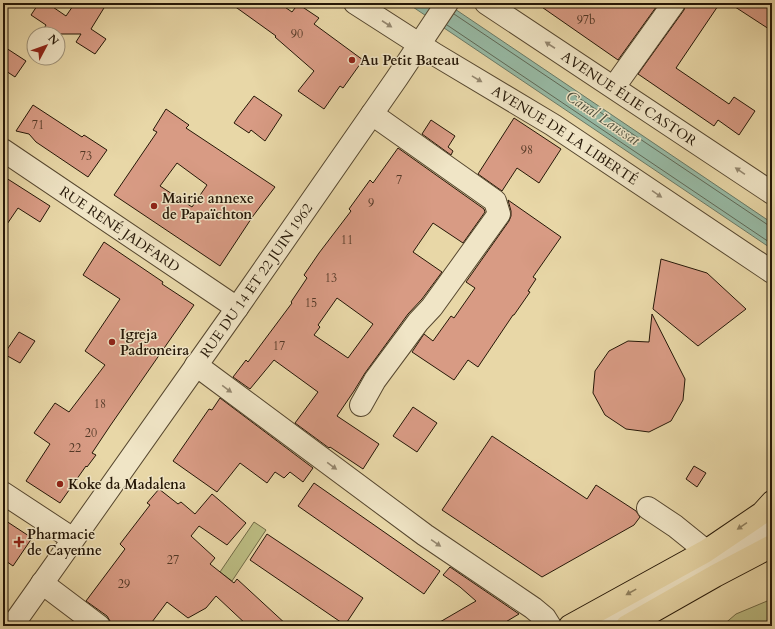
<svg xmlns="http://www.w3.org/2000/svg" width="775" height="629" font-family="Cardo,serif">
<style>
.green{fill:#bcbd83;stroke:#706a45}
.water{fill:#97baa5;stroke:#697966}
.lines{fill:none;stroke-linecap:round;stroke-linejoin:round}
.shore{stroke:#5e6856;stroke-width:1}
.building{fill:#d89b84;stroke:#251707;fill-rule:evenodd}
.minor-casing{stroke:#56472f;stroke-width:24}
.major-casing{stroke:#251707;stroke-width:24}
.minor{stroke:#f0e5c6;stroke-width:22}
.major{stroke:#e8d7a7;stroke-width:22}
.oneway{fill:#958870}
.oneway2{fill:#90815f}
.poi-dot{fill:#8f2418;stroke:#f0e5c6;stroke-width:1.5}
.labels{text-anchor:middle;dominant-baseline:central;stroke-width:3;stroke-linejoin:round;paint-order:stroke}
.number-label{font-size:12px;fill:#523826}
.poi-label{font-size:14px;font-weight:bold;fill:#251707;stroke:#f0e5c6;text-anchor:start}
.street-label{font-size:14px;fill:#251707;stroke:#f0e5c6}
.water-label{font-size:15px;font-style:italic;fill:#4d503e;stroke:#f0e5c6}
</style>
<rect width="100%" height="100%" fill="#e8d7a7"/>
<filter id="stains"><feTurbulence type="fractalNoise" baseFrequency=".005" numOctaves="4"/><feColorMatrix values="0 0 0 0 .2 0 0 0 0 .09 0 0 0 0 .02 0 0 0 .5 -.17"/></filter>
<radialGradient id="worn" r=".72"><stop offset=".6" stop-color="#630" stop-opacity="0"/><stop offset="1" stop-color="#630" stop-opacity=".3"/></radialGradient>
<!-- green -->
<path class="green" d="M254 522 266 530 232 581 220 572Z
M772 599V626H722L736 614Z"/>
<!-- water -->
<path class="water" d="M407 3H446L772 223V249Z"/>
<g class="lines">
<!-- shore -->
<path class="shore" d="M454 14 768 225 772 226
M447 25 772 244"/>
</g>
<!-- building -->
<path class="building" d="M39 3H47L66 16 75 3H107L91 29 106 39 95 54 76 42 81 34H41L46 25 31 15Z
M230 3H279L292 12 298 4 319 18 314 24 363 60 343 88 340 86 324 109 298 91 314 71 275 37 276 36Z
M536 3H659L618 60Z
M686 3H720L676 68 729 104 734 97 755 111 739 135 718 120 714 126 638 74 684 10Z
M729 3H772V31Z
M3 46 26 61 15 77 3 69Z
M254 96 282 115 265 141 251 130 249 133 234 123 238 117Z
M33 105 82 137 84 135 107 150 88 177 36 142 29 134 16 131Z
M166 109 189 125 186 128 275 187 253 216 220 266 114 195 157 132 153 130ZM177 163 207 185 192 207 160 186Z
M514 118 561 149 539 183 517 168 502 191 478 174Z
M431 120 455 136 448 147 453 151 451 155 422 134Z
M398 148 484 209 485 212 463 243 433 223 413 252 442 272 422 299 408 314 365 373 354 391 337 416 379 444 363 469 330 447 329 448 295 423 318 392 274 360 250 389 233 377 246 360 248 362 292 303 291 302 307 278 304 275 319 253 351 211 349 209 370 180 373 183ZM337 298 373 324 348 358 314 335 320 327 318 325Z
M3 176 50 206 40 222 18 208 3 230Z
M508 200 561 237 533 277 536 279 528 291 530 292 514 315H513L478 367 468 360 454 380 412 352 424 334 433 341 451 316 454 318 475 288 466 282 509 221 511 216V211Z
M104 242 163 282 162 284 194 305 110 426 92 453 96 455 87 467 86 466 60 503 26 481 50 444 34 433 55 403 69 412 105 365 85 351 120 299 83 275Z
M661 259 707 273 746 309 698 346 653 309Z
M652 314 685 379 683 400 671 421 649 432 626 429 605 415 593 393 595 371 609 351 628 341 649 342Z
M19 332 35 341 20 363 4 354Z
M220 398 313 468 303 482 290 472 284 478 275 472 267 483 240 463 217 492 173 461 209 409 212 410Z
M413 407 437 423 417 452 393 436Z
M492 436 587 499 596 485 636 511 640 517 634 525 542 577 442 510Z
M694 466 706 473 697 487 686 479Z
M314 483 440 571 424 594 298 506Z
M159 489 178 504 181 502 195 514 212 494 246 523 227 545 199 526 191 536 215 558 210 564 234 583 237 579 288 626H248L216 596 206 608 188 618 167 602 149 626H111L110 621 107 616 86 601 125 549 120 544 150 505 147 503Z
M3 519 32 538 13 566 3 559Z
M267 534 363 598 345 625 250 560Z
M450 567 519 614 499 626H433L476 601 460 587 443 575Z"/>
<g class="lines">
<defs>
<g id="minor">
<path id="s1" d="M355 3 436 55 553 125 772 272"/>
<path id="s2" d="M486 3 772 193"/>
<path d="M614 87 674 3"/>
<path id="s3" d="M3 150 237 308"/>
<path d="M196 365 425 535 533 608 545 618 550 626"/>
<path d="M361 405 375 380 418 322 432 307 499 214 495 201 372 114"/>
<path d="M3 493 73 539"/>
<path d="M648 508 675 526 706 551"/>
<path d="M42 583 99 626"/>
<path id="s4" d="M12 626 237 308 397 78 447 3"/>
<path d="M599 626 736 552 772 528"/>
</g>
<path id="major" d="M570 626 706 551 762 513 772 502
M627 626 715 576 772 546"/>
</defs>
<!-- minor casing -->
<use href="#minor" class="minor-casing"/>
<!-- major casing -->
<use href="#major" class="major-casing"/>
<!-- minor -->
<use href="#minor" class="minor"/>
<!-- major -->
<use href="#major" class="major"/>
</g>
<!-- one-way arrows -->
<defs><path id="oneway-solid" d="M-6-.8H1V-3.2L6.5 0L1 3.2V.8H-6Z"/></defs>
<g class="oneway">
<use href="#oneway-solid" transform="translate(387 24) rotate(33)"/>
<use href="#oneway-solid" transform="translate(550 45) rotate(-147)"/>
<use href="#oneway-solid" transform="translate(477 79) rotate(31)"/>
<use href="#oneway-solid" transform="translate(740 171) rotate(-146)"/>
<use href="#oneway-solid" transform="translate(657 194) rotate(34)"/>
<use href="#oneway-solid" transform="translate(227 389) rotate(36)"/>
<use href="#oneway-solid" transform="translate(332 466) rotate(36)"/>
<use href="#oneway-solid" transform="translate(436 543) rotate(35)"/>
</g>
<g class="oneway2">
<use href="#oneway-solid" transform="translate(742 526) rotate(146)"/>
<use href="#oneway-solid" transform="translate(631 592) rotate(151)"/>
</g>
<!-- markers -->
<g class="poi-dot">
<circle cx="352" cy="60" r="4"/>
<circle cx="154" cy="206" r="4"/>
<circle cx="112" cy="342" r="4"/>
<circle cx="60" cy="484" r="4"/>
<path d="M17 536h4v4h4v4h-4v4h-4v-4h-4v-4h4z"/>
</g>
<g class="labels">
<!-- number labels -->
<g class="number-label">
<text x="586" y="20">97b</text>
<text x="297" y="34">90</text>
<text x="38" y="125">71</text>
<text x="527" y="150">98</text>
<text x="86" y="156">73</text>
<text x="399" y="180">7</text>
<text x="371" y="203">9</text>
<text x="347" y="240">11</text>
<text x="331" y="278">13</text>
<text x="311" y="303">15</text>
<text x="279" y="346">17</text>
<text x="100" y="404">18</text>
<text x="91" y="433">20</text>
<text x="75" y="448">22</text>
<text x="173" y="560">27</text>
<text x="124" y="584">29</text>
</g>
<!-- poi labels -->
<g class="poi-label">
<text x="360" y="60">Au Petit Bateau</text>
<text x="162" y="198">Mairie annexe<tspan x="162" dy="16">de Papaïchton</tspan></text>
<text x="120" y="334">Igreja<tspan x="120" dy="16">Padroneira</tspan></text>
<text x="68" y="484">Koke da Madalena</text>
<text x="27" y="534">Pharmacie<tspan x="27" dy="16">de Cayenne</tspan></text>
</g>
<!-- street labels -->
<g class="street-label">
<text stroke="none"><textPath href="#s2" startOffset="172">AVENUE ÉLIE CASTOR</textPath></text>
<text stroke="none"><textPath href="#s1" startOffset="248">AVENUE DE LA LIBERTÉ</textPath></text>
<text stroke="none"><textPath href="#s3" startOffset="141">RUE RENÉ JADFARD</textPath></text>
<text stroke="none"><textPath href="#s4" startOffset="423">RUE DU 14 ET 22 JUIN 1962</textPath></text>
</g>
<!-- water labels -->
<g class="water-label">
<text transform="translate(603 118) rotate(34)">Canal Laussat</text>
</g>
</g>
<!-- margin -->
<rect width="775" height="629" fill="none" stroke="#e8d7a7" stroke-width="16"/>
<rect x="4" y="4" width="767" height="621" fill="none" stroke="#251707" stroke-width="2"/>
<rect x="8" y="8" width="759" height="613" fill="none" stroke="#251707"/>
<!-- north arrow -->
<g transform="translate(46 46) rotate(49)"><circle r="19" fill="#f0e5c6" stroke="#9f937a"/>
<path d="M0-3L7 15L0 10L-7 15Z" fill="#8f2418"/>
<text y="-6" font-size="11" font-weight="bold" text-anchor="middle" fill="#251707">N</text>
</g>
<rect width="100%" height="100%" filter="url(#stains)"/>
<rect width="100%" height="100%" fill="url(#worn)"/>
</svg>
